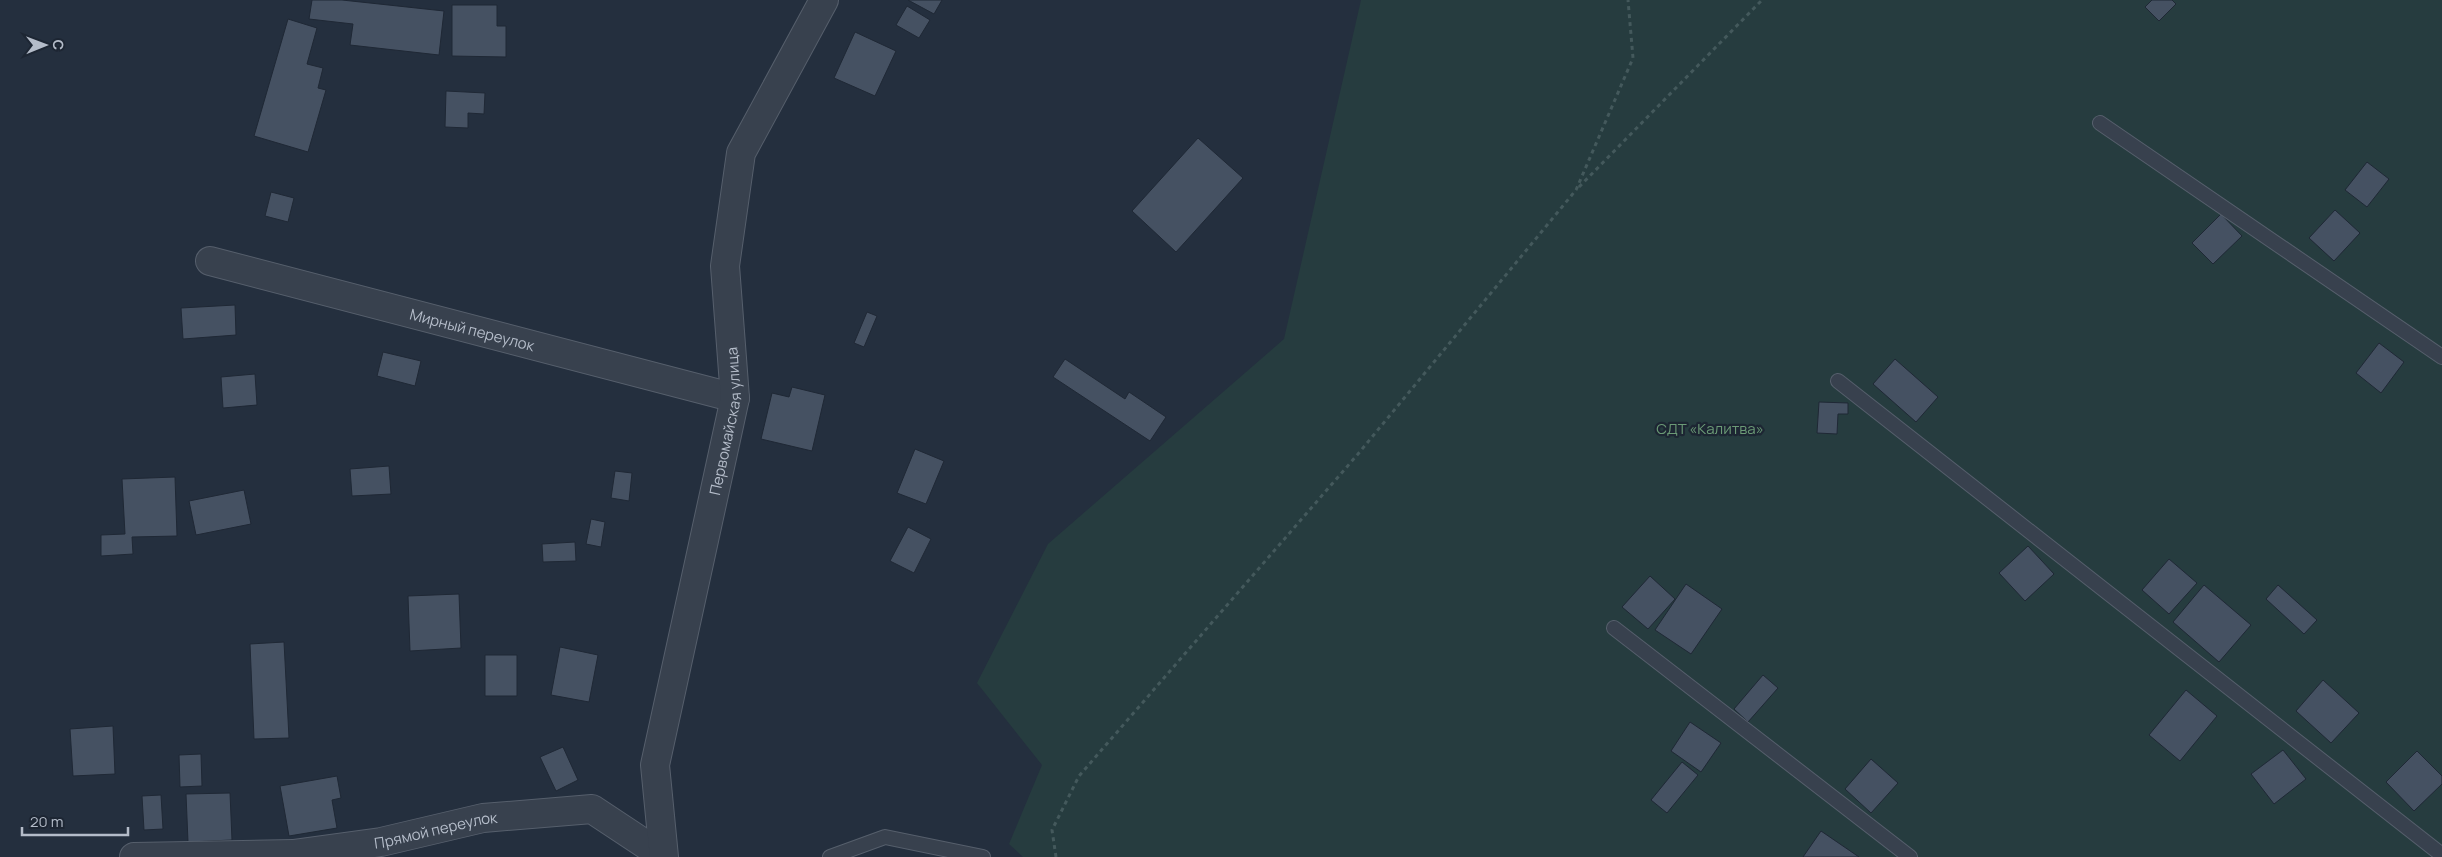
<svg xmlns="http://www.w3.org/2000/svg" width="2442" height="857" font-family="Manrope,sans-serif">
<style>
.green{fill:#263c3f}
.building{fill:#455162;stroke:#1f2835}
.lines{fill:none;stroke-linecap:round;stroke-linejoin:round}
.lane-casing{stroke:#565f6c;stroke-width:16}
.street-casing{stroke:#565f6c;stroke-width:30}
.path{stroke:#44595c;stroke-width:3;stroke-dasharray:4 4;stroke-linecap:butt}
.lane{stroke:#38414e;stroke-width:14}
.street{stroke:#38414e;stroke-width:28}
.labels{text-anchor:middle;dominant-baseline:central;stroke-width:4.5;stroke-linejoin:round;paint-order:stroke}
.street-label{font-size:15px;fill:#b4bcc9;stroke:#1d2633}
.park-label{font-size:15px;fill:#6b9a76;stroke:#1d2633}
</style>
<rect width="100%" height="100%" fill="#242f3e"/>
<!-- green -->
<path class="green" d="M1361 0H2442V857H1023L1009 844 1042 765 977 683 1048 544 1284 339Z"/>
<!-- building -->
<path class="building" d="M312 0H342L444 11 439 55 350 45 353 24 309 19Z
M908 0H942L934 14Z
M2152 0H2172L2176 4 2159 21 2145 7Z
M452 5H497V26H506V57L452 56Z
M907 6 930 20 919 38 896 25Z
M288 19 317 28 307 64 323 68 318 88 326 90 308 152 254 136Z
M855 32 896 51 875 96 834 78Z
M446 91 485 93 484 114 468 113V128L445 127Z
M1198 138 1243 178 1176 252 1132 211Z
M2367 162 2389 179 2367 207 2345 190Z
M271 192 294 198 288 222 265 216Z
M2335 210 2360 233 2334 261 2309 238Z
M2221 214 2242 236 2213 264 2192 243Z
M235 305 236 335 183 339 181 308Z
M867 312 877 316 864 347 854 343Z
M2379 343 2404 362 2381 393 2356 373Z
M383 352 421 361 415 386 377 376Z
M1065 359 1125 399 1129 392 1166 417 1150 441 1053 377Z
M1895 359 1938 397 1916 422 1873 384Z
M255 374 257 405 223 408 221 377Z
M792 387 825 395 812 451 761 439 772 393 789 397Z
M1819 402 1848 403V414H1838L1837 434 1817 433Z
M915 449 944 461 926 504 897 493Z
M389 466 391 494 352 496 350 469Z
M615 471 632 473 629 501 611 498Z
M175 477 177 536 132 537 133 554 101 556V535L125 534 122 479Z
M244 490 251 524 196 535 189 501Z
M591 519 605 522 601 547 586 544Z
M908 527 931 539 914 573 890 561Z
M575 542 576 561 543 562 542 544Z
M2028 546 2054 574 2025 601 1999 573Z
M2169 559 2197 583 2169 614 2142 590Z
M1650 576 1675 599 1648 629 1622 607Z
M1686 584 1722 609 1691 654 1655 630Z
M2204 585 2251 625 2219 662 2173 622Z
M2278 585 2317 620 2304 634 2266 599Z
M459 594 461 648 410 651 408 596Z
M284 642 289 738 254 739 250 644Z
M560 647 598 655 589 702 551 695Z
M485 655H517V696H485Z
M1763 675 1778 688 1748 722 1734 709Z
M2323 680 2359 713 2331 743 2296 711Z
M2186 690 2217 716 2180 761 2149 735Z
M1690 722 1721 743 1701 772 1671 751Z
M113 726 115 774 73 776 70 729Z
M563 747 578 780 556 791 540 757Z
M2283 750 2306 779 2274 804 2251 774Z
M2417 751 2442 776V784L2414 811 2386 782Z
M201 754 202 786 180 787 179 755Z
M1871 759 1898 783 1871 813 1845 789Z
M1682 762 1698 775 1667 813 1651 800Z
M337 776 341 798 332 800 337 828 289 836 280 786Z
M230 793 232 840 188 842 186 794Z
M161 795 163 829 144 830 142 796Z
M1821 831 1859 857H1803Z"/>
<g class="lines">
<defs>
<path id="lane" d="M2100 123 2442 357
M1838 381 2442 855
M1614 628 1910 857
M830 857 885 837 983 857"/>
<g id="street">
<path id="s1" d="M210 261 735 398"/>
<path id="s2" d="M134 857 293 854 381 842 483 818 592 809 663 856"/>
<path id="s3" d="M664 857 655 765 735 398 725 266 741 153 824 0"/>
</g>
</defs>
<!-- lane casing -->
<use href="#lane" class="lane-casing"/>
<!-- street casing -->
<use href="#street" class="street-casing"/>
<!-- path -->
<path class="path" d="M1579 187 1762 0
M1056 857 1052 830 1079 776 1358 454 1576 190 1633 58 1628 0"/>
<!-- lane -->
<use href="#lane" class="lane"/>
<!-- street -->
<use href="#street" class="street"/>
</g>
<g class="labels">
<!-- street labels -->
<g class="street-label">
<text stroke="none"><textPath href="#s1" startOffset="271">Мирный переулок</textPath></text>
<text stroke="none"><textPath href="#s3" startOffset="444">Первомайская улица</textPath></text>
<text stroke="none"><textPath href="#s2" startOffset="304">Прямой переулок</textPath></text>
</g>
<!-- park labels -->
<g class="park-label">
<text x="1710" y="428">СДТ «Калитва»</text>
</g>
</g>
<!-- north arrow -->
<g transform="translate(45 45) rotate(89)" stroke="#1d2633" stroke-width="4" paint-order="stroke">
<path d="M0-4L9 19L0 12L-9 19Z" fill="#b4bcc9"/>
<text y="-8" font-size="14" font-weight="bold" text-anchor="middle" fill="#b4bcc9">С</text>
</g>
<!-- scale -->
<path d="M22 827v8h106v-8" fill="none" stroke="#b4bcc9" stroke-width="2.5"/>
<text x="30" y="827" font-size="15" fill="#b4bcc9" stroke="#1d2633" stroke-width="4" paint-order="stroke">20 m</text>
</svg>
